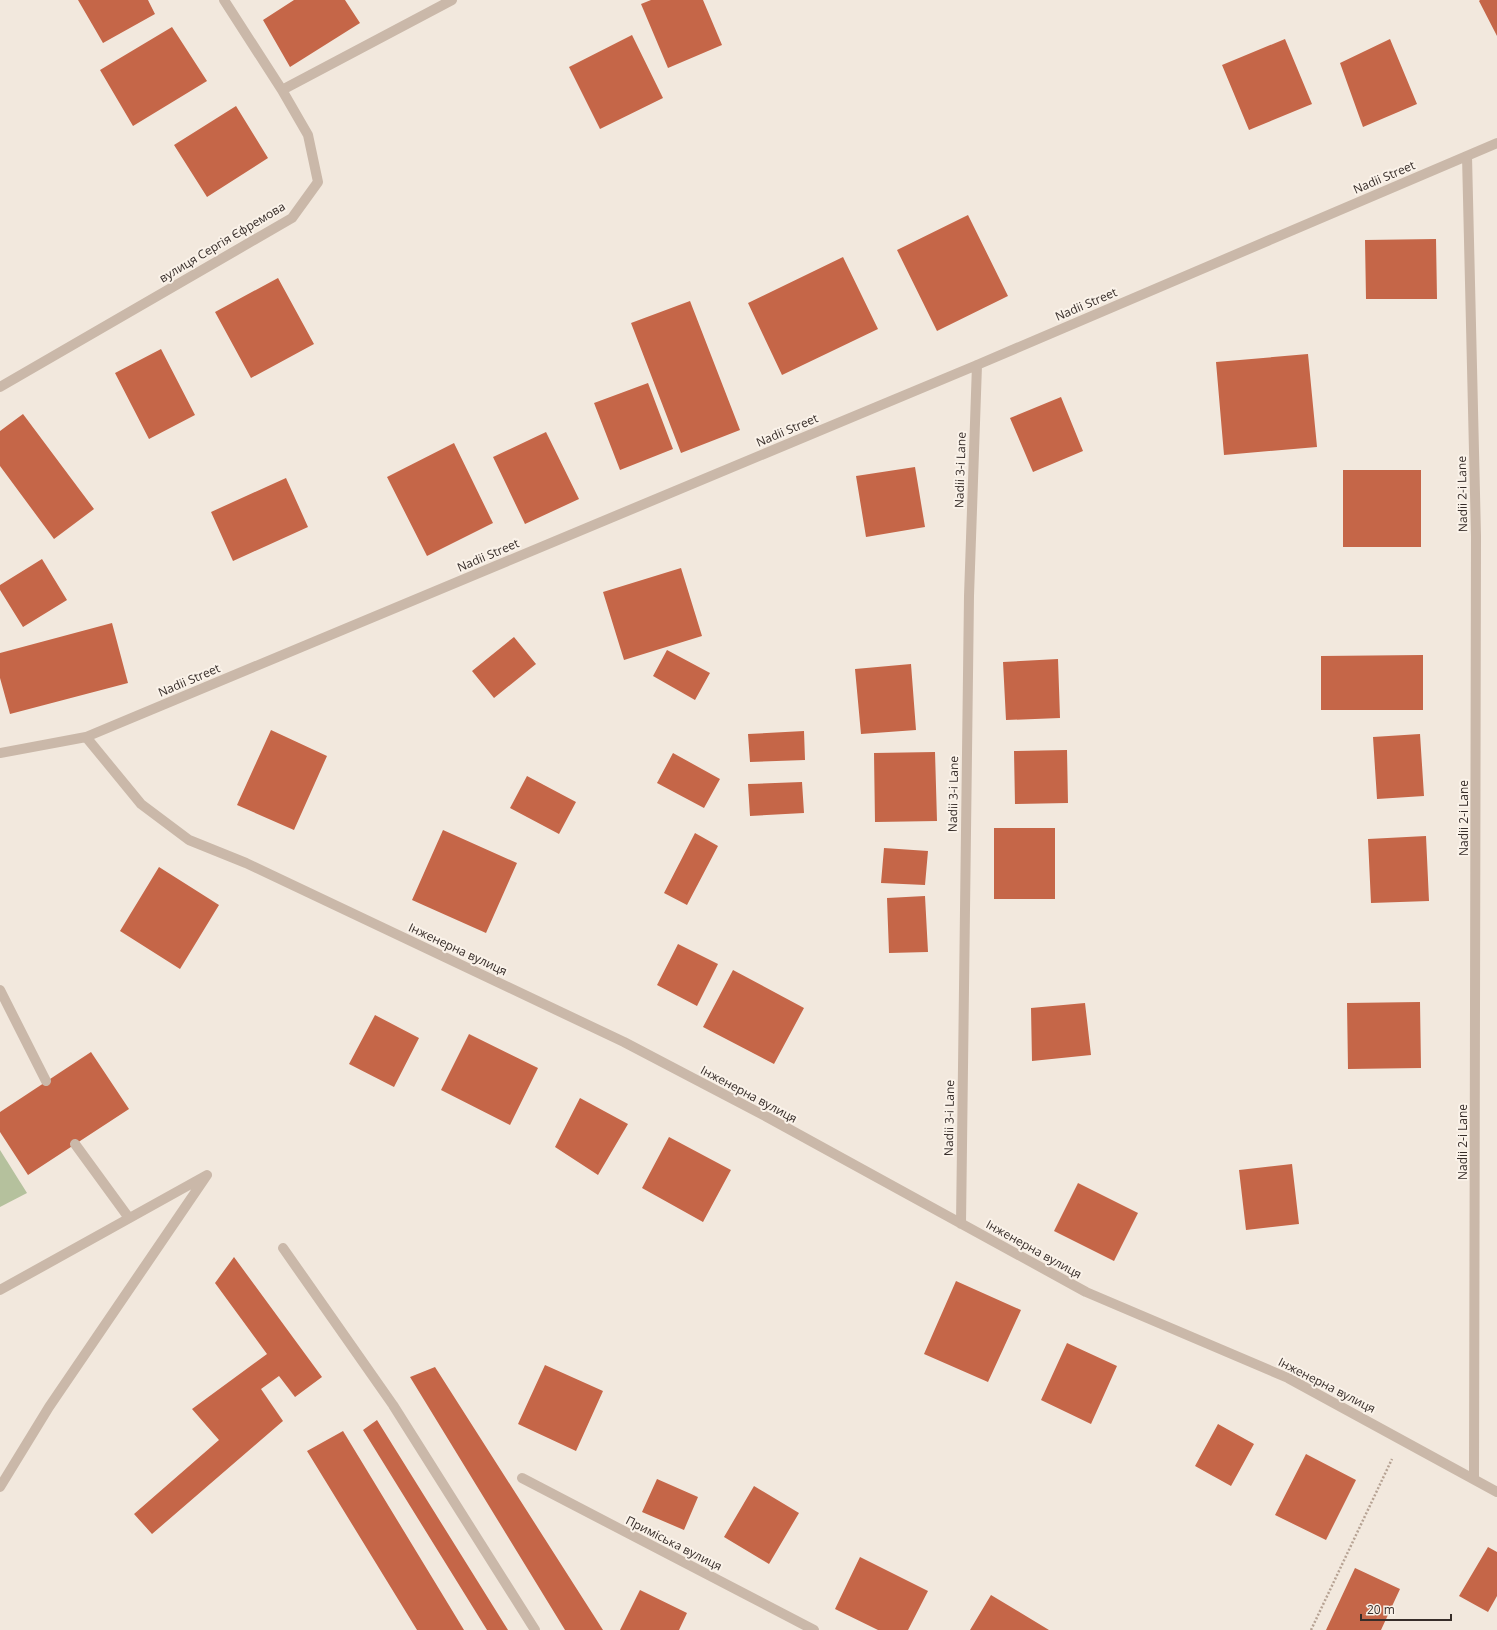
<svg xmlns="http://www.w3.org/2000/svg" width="1497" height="1630" font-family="'Open Sans',sans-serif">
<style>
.green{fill:#b5c19d}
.building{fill:#c56648}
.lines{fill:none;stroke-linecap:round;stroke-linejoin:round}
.path{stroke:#b6a293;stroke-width:2.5;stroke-dasharray:2 2;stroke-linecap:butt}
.lane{stroke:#cab8a9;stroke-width:10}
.street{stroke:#cab8a9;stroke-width:10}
.labels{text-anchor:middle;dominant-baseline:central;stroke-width:4;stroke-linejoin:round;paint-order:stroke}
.street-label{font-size:12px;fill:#372d29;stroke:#faf2e9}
</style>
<rect width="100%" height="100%" fill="#f2e8dd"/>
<!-- green -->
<path class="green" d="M0 1150 27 1193 0 1207Z"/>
<!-- building -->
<path class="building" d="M78 0H148L155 14 103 43Z
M294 0H345L360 23 290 67 263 20Z
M651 0H703L722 45 668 68 641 4Z
M1480 0H1497V36L1479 1Z
M172 27 207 81 133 126 100 70Z
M632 35 663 98 600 129 569 67Z
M1285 39 1312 104 1249 130 1222 65Z
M1390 39 1417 104 1363 127 1340 63Z
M236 106 268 158 207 197 174 145Z
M968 215 1008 296 937 331 897 250Z
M1436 239 1437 299H1366L1365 240Z
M843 257 878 329 782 375 748 303Z
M278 278 314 344 251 378 215 312Z
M690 301 740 430 681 453 631 323Z
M161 349 195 415 149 439 115 373Z
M1308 354 1317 447 1224 455 1216 362Z
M648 383 673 449 620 470 594 403Z
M1061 397 1083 451 1033 472 1010 418Z
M23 414 94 509 54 539 0 466V431Z
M546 432 579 499 525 524 493 457Z
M454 443 493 523 427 556 387 477Z
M915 467 925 527 866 537 856 476Z
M1343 470H1421V547H1343Z
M286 478 308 527 233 561 211 512Z
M42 559 67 600 23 627 0 590V585Z
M681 568 702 636 624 660 603 592Z
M112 623 128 683 10 714 0 678V653Z
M514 637 536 664 494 698 472 671Z
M667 650 710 673 695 700 653 676Z
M1423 655V710H1321V656Z
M1058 659 1060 718 1006 720 1003 662Z
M911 664 916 730 861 734 855 669Z
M271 730 327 756 294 830 237 805Z
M804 731 805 760 750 762 748 734Z
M1420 734 1424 796 1377 799 1373 737Z
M1067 750 1068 803 1015 804 1014 751Z
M935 752 937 821 875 822 874 753Z
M673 753 720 779 704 808 657 783Z
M527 776 576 802 559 834 510 808Z
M802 782 804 813 750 816 748 784Z
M994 828H1055V899H994Z
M443 830 517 863 486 933 412 900Z
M695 833 718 846 687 905 664 893Z
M1426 836 1429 901 1371 903 1368 839Z
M884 848 928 851 925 885 881 883Z
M159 867 219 905 180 969 120 931Z
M925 896 928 952 889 953 887 898Z
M678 944 718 964 697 1006 657 985Z
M733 970 804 1008 774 1064 703 1027Z
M1420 1002 1421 1068 1348 1069 1347 1003Z
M1085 1003 1091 1055 1032 1061 1031 1008Z
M375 1015 419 1038 394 1087 349 1064Z
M469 1034 538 1068 510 1125 441 1090Z
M91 1052 129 1109 28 1175 0 1132V1112Z
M580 1098 628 1124 598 1175 555 1147Z
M669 1137 731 1170 703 1222 642 1188Z
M1292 1164 1299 1224 1246 1230 1239 1170Z
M1078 1183 1138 1213 1114 1261 1054 1231Z
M234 1257 322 1377 295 1397 279 1376 261 1389 283 1421 152 1534 134 1514 219 1440 192 1409 267 1354 215 1283Z
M956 1281 1021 1310 988 1382 924 1354Z
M1067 1343 1117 1366 1091 1424 1041 1400Z
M545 1365 603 1391 576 1451 518 1424Z
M435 1367 603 1630H565L410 1377Z
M377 1420 508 1630H487L363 1430Z
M1218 1424 1254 1444 1231 1486 1195 1466Z
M343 1431 464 1630H417L307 1451Z
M1306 1454 1356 1480 1326 1540 1275 1515Z
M657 1479 698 1497 684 1530 642 1512Z
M754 1486 799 1513 769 1564 724 1537Z
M1488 1547 1497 1552V1596L1488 1612 1459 1596Z
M860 1557 928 1591 908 1630H878L835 1609Z
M1355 1568 1400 1589 1381 1630H1326Z
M640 1590 687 1613 679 1630H620Z
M991 1595 1049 1630H970Z"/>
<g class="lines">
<!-- path -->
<path class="path" d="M1311 1630 1392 1459"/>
<!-- lane -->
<path class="lane" d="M0 990 46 1081
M75 1144 129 1218
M283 1248 393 1405 535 1630
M0 1290 207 1175 49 1407 0 1487
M522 1478 814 1630"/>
<!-- street -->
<path class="street" d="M224 0 282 90
M1467 156 1476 536 1474 1479
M0 387 292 218 318 182 308 135 282 90 452 0
M86 737 977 365 1497 143
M0 753 86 737 141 804 189 840 246 863 624 1042 767 1117 1086 1292 1288 1378 1497 1492
M961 1224 969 596 977 365"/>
</g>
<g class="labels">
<!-- street labels -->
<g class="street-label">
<text transform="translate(1384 177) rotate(-23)">Nadii Street</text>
<text transform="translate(222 242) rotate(-31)">вулиця Сергія Єфремова</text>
<text transform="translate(1086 304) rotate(-23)">Nadii Street</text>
<text transform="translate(787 430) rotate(-23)">Nadii Street</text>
<text transform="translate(960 470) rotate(-88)">Nadii 3-i Lane</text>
<text transform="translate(1462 494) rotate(-91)">Nadii 2-i Lane</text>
<text transform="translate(488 555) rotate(-23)">Nadii Street</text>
<text transform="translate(189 680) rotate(-23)">Nadii Street</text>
<text transform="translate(953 794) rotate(-89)">Nadii 3-i Lane</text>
<text transform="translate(1463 818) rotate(-90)">Nadii 2-i Lane</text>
<text transform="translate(458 949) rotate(25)">Інженерна вулиця</text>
<text transform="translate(749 1094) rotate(28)">Інженерна вулиця</text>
<text transform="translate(949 1118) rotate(-89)">Nadii 3-i Lane</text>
<text transform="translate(1462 1142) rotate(-90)">Nadii 2-i Lane</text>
<text transform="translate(1034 1249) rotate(29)">Інженерна вулиця</text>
<text transform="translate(1327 1385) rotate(27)">Інженерна вулиця</text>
<text transform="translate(674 1543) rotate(27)">Приміська вулиця</text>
</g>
</g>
<!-- scale -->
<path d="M1361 1614v6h90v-6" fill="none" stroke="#372d29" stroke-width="2"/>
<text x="1367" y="1614" font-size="12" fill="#372d29" stroke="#faf2e9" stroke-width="3" paint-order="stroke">20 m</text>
</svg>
